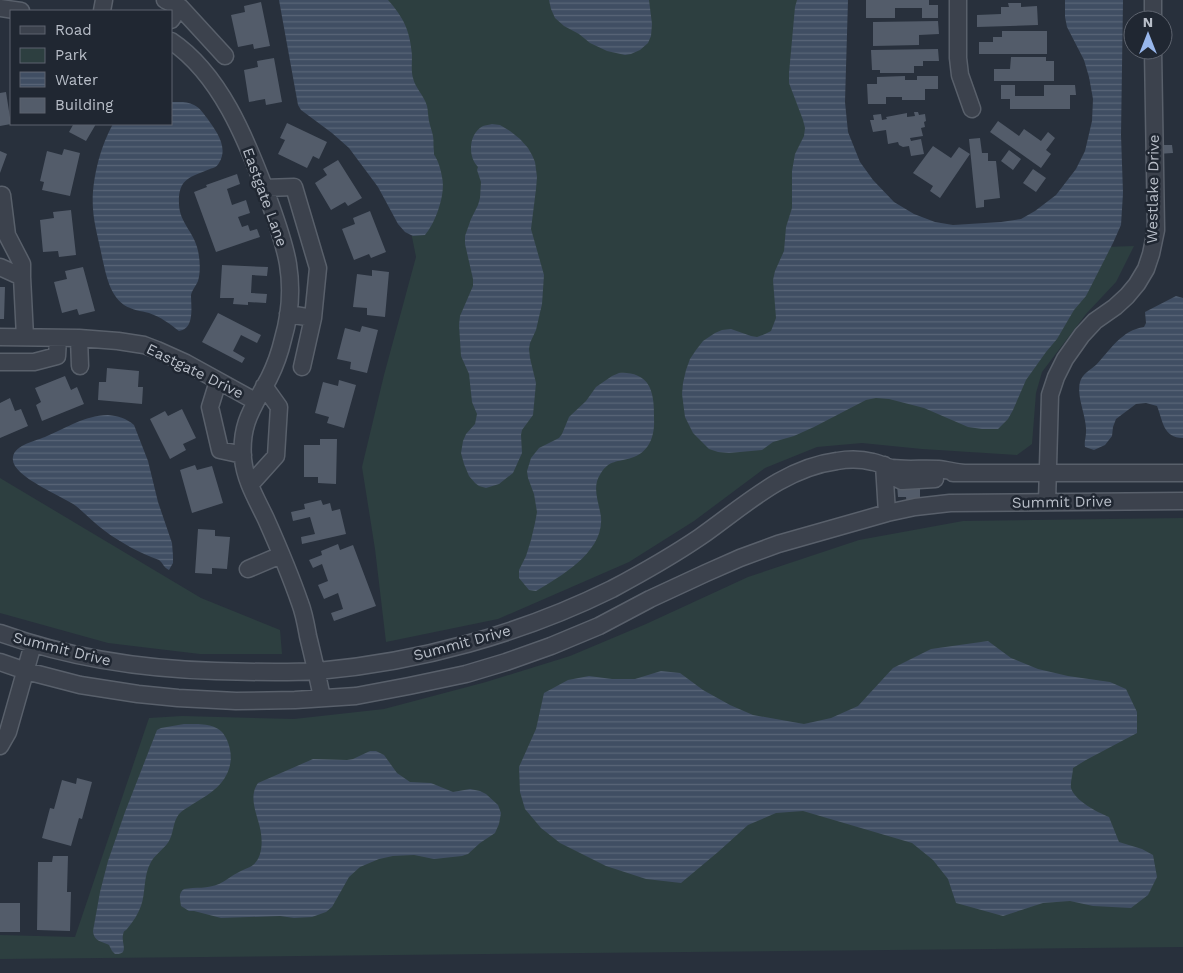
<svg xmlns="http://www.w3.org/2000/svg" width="1183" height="973" font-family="'Work Sans',sans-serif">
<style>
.green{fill:#2d3f40}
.water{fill:url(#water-rules)}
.building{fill:#535c6a}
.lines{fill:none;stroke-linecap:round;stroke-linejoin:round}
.minor-casing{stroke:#59606b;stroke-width:19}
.minor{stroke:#3c424d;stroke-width:16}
.labels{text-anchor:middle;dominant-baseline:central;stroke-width:5;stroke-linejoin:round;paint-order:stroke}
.street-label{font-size:15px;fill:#b8bec8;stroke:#202732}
</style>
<defs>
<pattern id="water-rules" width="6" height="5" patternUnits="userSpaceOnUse" patternTransform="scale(1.25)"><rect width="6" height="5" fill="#404e63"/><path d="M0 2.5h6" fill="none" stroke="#5a6678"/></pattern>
</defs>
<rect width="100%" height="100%" fill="#28303c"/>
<!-- green -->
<path class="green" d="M349 0H835L833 213 902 254 1134 246 1116 282 1086 314 1042 372 1036 393 1032 444 1017 455 922 449 862 443 817 447 765 468 694 521 629 562 498 619 386 642 375 549 362 467 384 375 416 257 367 12Z
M0 478 201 598 280 630 282 654H200L108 643 0 613Z
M1183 518V947L0 959V935L75 937 149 718 182 716 294 719 384 709 486 682 570 656 646 624 748 577 859 540 963 521Z"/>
<!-- water -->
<path class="water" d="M279 0H388C404 18 410 31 412 55 412 63 411 71 413 78 415 88 424 95 427 106 428 110 428 116 429 121 430 126 432 131 433 136 434 141 433 146 434 151 434 157 434 153 436 158 439 163 441 171 442 177 446 193 436 222 425 235L413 236 405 232 398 224 378 187 349 148 332 133 301 110 298 105Z
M549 0H649L652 24 651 36 648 43 640 50 631 54 625 55 607 51 590 43 579 34 564 26 555 18 551 9Z
M797 0H848L845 102 848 132 860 162 873 180 894 202 914 214 935 222 953 225 1001 222 1021 219 1035 211 1056 195 1076 169 1085 151 1092 121 1093 99 1089 77 1084 60 1067 27 1065 17V0H1123L1121 135 1123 193 1121 225 1113 243 1086 296 1074 310 1057 339 1046 352 1026 380 1013 410 1008 419 998 429H982L968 427 924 408 889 399 876 398 866 400 814 427 794 436 773 442 762 450 729 453 718 452 709 449 693 433 685 417 682 394 683 383 686 370 690 359 696 350 703 341 715 333 722 330 731 329 751 336 757 337 765 334 771 331 776 318 773 280 775 271 784 251 786 227 792 208V171L795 154 804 136 805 128 803 120 789 83V73L795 7Z
M171 102C179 102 187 101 194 105 200 108 203 113 207 118 216 131 229 147 219 163 217 167 213 168 210 169 188 178 178 179 179 205 180 222 193 232 197 247 200 257 201 271 198 281 196 286 192 290 191 295 191 306 195 329 179 331 170 324 161 317 149 313 141 311 132 310 124 305 109 294 106 274 102 257 99 241 94 225 93 209 91 182 100 147 113 124H171Z
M492 124 500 125 510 131 520 139 528 148 532 155 535 162 537 177 536 189 531 229 544 275 542 304 536 330 530 343 529 349 530 358 536 383 533 415 522 430 521 435 522 453 513 473 499 484 486 488 479 486 475 483 469 476 464 464 461 453 463 441 466 434 475 424 477 414 472 402 469 374 461 356 459 325 460 316 473 286V279L465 244V236L471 219 478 205 480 198 481 182 477 170 478 167C467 156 469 133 483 126 485 125 490 125 492 124Z
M1176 296 1183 298V438C1163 438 1163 421 1157 406L1146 403 1136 404 1116 419 1113 427 1112 436 1105 445 1094 450 1085 447C1084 441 1086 438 1086 432 1087 417 1076 397 1080 382 1082 374 1090 370 1096 365 1110 350 1122 330 1144 327L1146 323 1145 312Z
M619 373C630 372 643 375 649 386 654 396 654 407 654 419 655 436 649 453 631 458 618 462 609 460 601 473 591 487 599 502 601 517 604 552 561 576 536 591L529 590 519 578V570L526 556 531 540 535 523 537 512 534 494 528 478 527 471 531 458 539 448 559 438 562 434 569 417 586 401 596 387 612 376Z
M108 415C118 416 126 418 134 425L148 461 158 502 172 543 173 556V563L169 570C164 568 163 563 159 560 140 553 121 543 105 531 95 524 86 514 76 506 63 496 9 476 13 457 15 444 37 441 47 436 69 427 83 416 108 415Z
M988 641 1011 658 1038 669 1068 676 1110 682 1126 689 1137 712V733L1086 760 1073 768C1073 774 1070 783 1071 788 1075 801 1097 812 1109 817L1119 842 1142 849 1153 855 1157 877 1148 895 1131 908 1093 906 1070 901 1043 903 1003 916 956 903 948 879 933 860 912 843 803 811 776 813 748 825 718 852 681 883 646 879 606 866 560 843 541 828 525 809 520 792 519 767 536 729 544 693 568 680 589 676 612 679H635L661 671 680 673 703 690 730 705 753 715 804 724 831 718 858 706 893 668 931 649Z
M184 724C200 724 220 722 227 740 238 766 224 786 201 799 194 804 185 808 179 814 173 822 174 830 170 839 166 848 156 853 151 862 143 876 146 892 141 906 138 914 133 922 127 929 124 932 124 930 123 935 121 943 130 955 115 954L112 951 109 945C102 941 94 942 93 931L100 892 108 861 125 812 157 730 161 728Z
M370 751H376L384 755 397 773 410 782 431 783 453 792 470 789 480 791 486 794 498 805 501 813 499 824 495 833 480 843 468 854 462 856 434 859 414 855 393 856 379 859 360 867 349 877 332 907 326 912 312 917 294 918 280 916 221 918 194 911H189L181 906C180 899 178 893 184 889 195 887 208 889 219 884 226 881 232 875 239 872 242 870 246 869 250 867 263 860 263 841 260 828 257 814 248 797 258 783L313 759 347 760 353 759Z"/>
<!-- building -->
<path class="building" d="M866 0H929V5H938V18H922V8H895V18H866Z
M261 2 270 46 254 49 253 44 238 47 231 15 245 12 244 6Z
M1008 3H1021V7L1037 6 1038 25 977 27V15L1001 14V7H1009Z
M938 21 939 34 919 35V45L873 46V22Z
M1002 31H1047V54H979V42H993V37H1002Z
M938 49 939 61H923V66H914V73H880V70H872L871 50Z
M1011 57H1046V61H1054V81H994V69H1010Z
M274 58 282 102 266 105 265 99 249 102 244 70 258 67 257 61Z
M905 76V80H917V76H938V89H925V100H902V97H886V104H868L867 84H877V77Z
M1001 85H1015V96H1044V85H1075L1076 95H1070V109H1010V99H1001Z
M6 92 11 124 0 126V93Z
M914 112H918L919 115 925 114 926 121 924 122 925 127 921 128 923 136 910 138 911 141 921 139 924 154 911 156 909 146 903 147 899 145 898 142 888 144 886 130 873 132 870 120H874L873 115 881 114 882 120 887 119 886 117 907 113V117L915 116Z
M998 121 1019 136 1024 129 1041 141 1048 132 1055 138 1046 150 1051 154 1041 168 990 132Z
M287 123 327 142 319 159 313 156 307 168 278 154 285 140 280 138Z
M71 124H96L86 141 69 132 73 125Z
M980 138 982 153H988V161H996L1000 198 984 200V207L976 208 969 139Z
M1157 145H1172L1173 153 1157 154Z
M933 146 951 158 959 147 970 154 940 198 930 191 933 186 913 173Z
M64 149 80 153 70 196 42 190 44 182 40 181 47 151 62 155Z
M1009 150 1021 159 1013 170 1001 161Z
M0 151 7 154 0 173Z
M338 160 362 198 348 206 345 202 331 210 315 183 327 175 323 169Z
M1033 169 1046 178 1036 192 1023 183Z
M237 174 240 184 227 189 232 205 246 200 250 213 238 217 242 227 248 225 250 231 257 229 260 237 216 252 194 192 207 187 206 185Z
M71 210 76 255 59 257 58 251 43 252 40 220 54 218 53 212Z
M370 211 386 252 371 258 369 254 354 260 342 229 355 224 353 218Z
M222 265 268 267 267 276 252 275 251 293 267 294 266 303 248 302V305L233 304 234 298H220Z
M83 267 95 311 79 315 77 309 62 313 54 282 67 279 65 271Z
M372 270 389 272 385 317 367 315V308L353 307 357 274 372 276Z
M0 287H5L4 319H0Z
M218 313 261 335 257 343 241 335 233 351 245 358 242 363 202 342Z
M362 326 378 330 367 373 350 369 351 362 337 359 345 328 360 332Z
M107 368 139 371 138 387H143L142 404 98 400 99 382H106Z
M65 376 71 390 77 387 84 404 42 421 36 405 41 402 35 388Z
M339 380 356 385 344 428 327 423 329 417 315 413 323 382 338 386Z
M10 398 15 411 21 409 28 426 0 438V403Z
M182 409 196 438 183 444 186 450 170 459 150 419 165 411 168 416Z
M320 439H337L336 484 318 483V477H304V445H320Z
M195 465 197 470 212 466 223 503 192 513 180 470Z
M920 484V505L907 506 906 497H898L897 485Z
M321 500 323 505 330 503 332 511 340 509 346 534 302 544 301 537 315 534 310 517 293 521 291 512 305 509 304 504Z
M198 529 215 530V536L230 537 227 569 212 568V574L195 573Z
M338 544 340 550 353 545 376 606 334 621 331 613 343 609 338 593 324 599 318 585 328 581 322 564 313 568 309 560 322 555 321 551Z
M77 778 92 782 82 819 79 818 71 846 42 838 50 808 54 809 62 780 76 784Z
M53 856H68L67 892H71L70 931 37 930 38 862H52Z
M0 903H20V932H0Z"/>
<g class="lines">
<defs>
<path id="minor" d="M165 0 180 7
M958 0V58L960 75 972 109
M1153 0V20
M0 8 21 11
M102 11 104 0
M171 20 180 7 225 56
M171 41C220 74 246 139 266 192 274 215 284 240 288 264 292 289 290 315 283 339 280 352 275 366 269 378 253 408 240 423 243 459 245 480 257 500 266 519 278 546 290 574 300 603 304 613 306 625 308 636 313 657 318 677 322 698
M264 188 294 187 318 268 313 318
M2 195 7 235 22 264V277
M0 267 22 277 25 337
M288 314 313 318 302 367
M0 337 79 338 118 341 144 345 157 350 186 363 255 401
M79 338 80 366
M0 362H34L57 356 58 338
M218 381 210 407 220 450 243 455
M884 465 892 476 902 481 935 479
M884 465 887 513
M953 473H1183
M250 485 276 456 279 407 264 386
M1047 502 1050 395 1056 377 1065 359 1082 335 1095 321 1115 307 1127 296 1137 284 1146 269 1151 254 1156 230 1153 50
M248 569 281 555
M0 633C69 658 142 669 216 671 249 672 284 673 318 671 419 662 521 634 612 589 642 573 672 556 700 537 743 507 783 468 837 461 849 459 861 459 873 462 879 463 886 467 892 468 907 470 923 468 938 469 947 470 955 472 964 473
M0 662 26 671 80 685 138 694 178 698 236 701 295 700 356 696 409 686 466 674 506 662 551 646 599 626 650 599 706 573 740 558 778 544 887 513 915 507 950 503 1183 501
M0 746 8 732 33 644"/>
</defs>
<!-- minor casing -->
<use href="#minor" class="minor-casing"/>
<!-- minor -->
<use href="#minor" class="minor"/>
</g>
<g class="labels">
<!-- street labels -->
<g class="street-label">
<text transform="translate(1153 189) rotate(-89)">Westlake Drive</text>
<text transform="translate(265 197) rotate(70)">Eastgate Lane</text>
<text transform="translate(195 371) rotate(26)">Eastgate Drive</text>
<text transform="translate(1062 502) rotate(-1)">Summit Drive</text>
<text transform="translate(462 643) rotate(-15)">Summit Drive</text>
<text transform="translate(62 649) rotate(14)">Summit Drive</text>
</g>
</g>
<!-- legend -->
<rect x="10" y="10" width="162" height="115" fill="#202732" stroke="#5d636e"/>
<rect x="20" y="26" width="25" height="8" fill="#3c424d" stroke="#5d636e"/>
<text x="55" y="35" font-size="15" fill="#b8bec8">Road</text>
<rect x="20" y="48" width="25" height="15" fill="#2d3f40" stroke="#5d636e"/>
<text x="55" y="60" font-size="15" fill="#b8bec8">Park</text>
<rect x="20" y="72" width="25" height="15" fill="url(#water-rules)" stroke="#5d636e"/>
<text x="55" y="85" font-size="15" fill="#b8bec8">Water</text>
<rect x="20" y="98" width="25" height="15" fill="#535c6a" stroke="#5d636e"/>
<text x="55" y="110" font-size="15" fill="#b8bec8">Building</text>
<!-- north arrow -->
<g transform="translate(1148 35)"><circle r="24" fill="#202732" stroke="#5d636e"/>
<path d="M0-4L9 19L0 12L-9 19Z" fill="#98b7ec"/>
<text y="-8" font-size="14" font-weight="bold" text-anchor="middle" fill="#b8bec8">N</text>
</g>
</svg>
